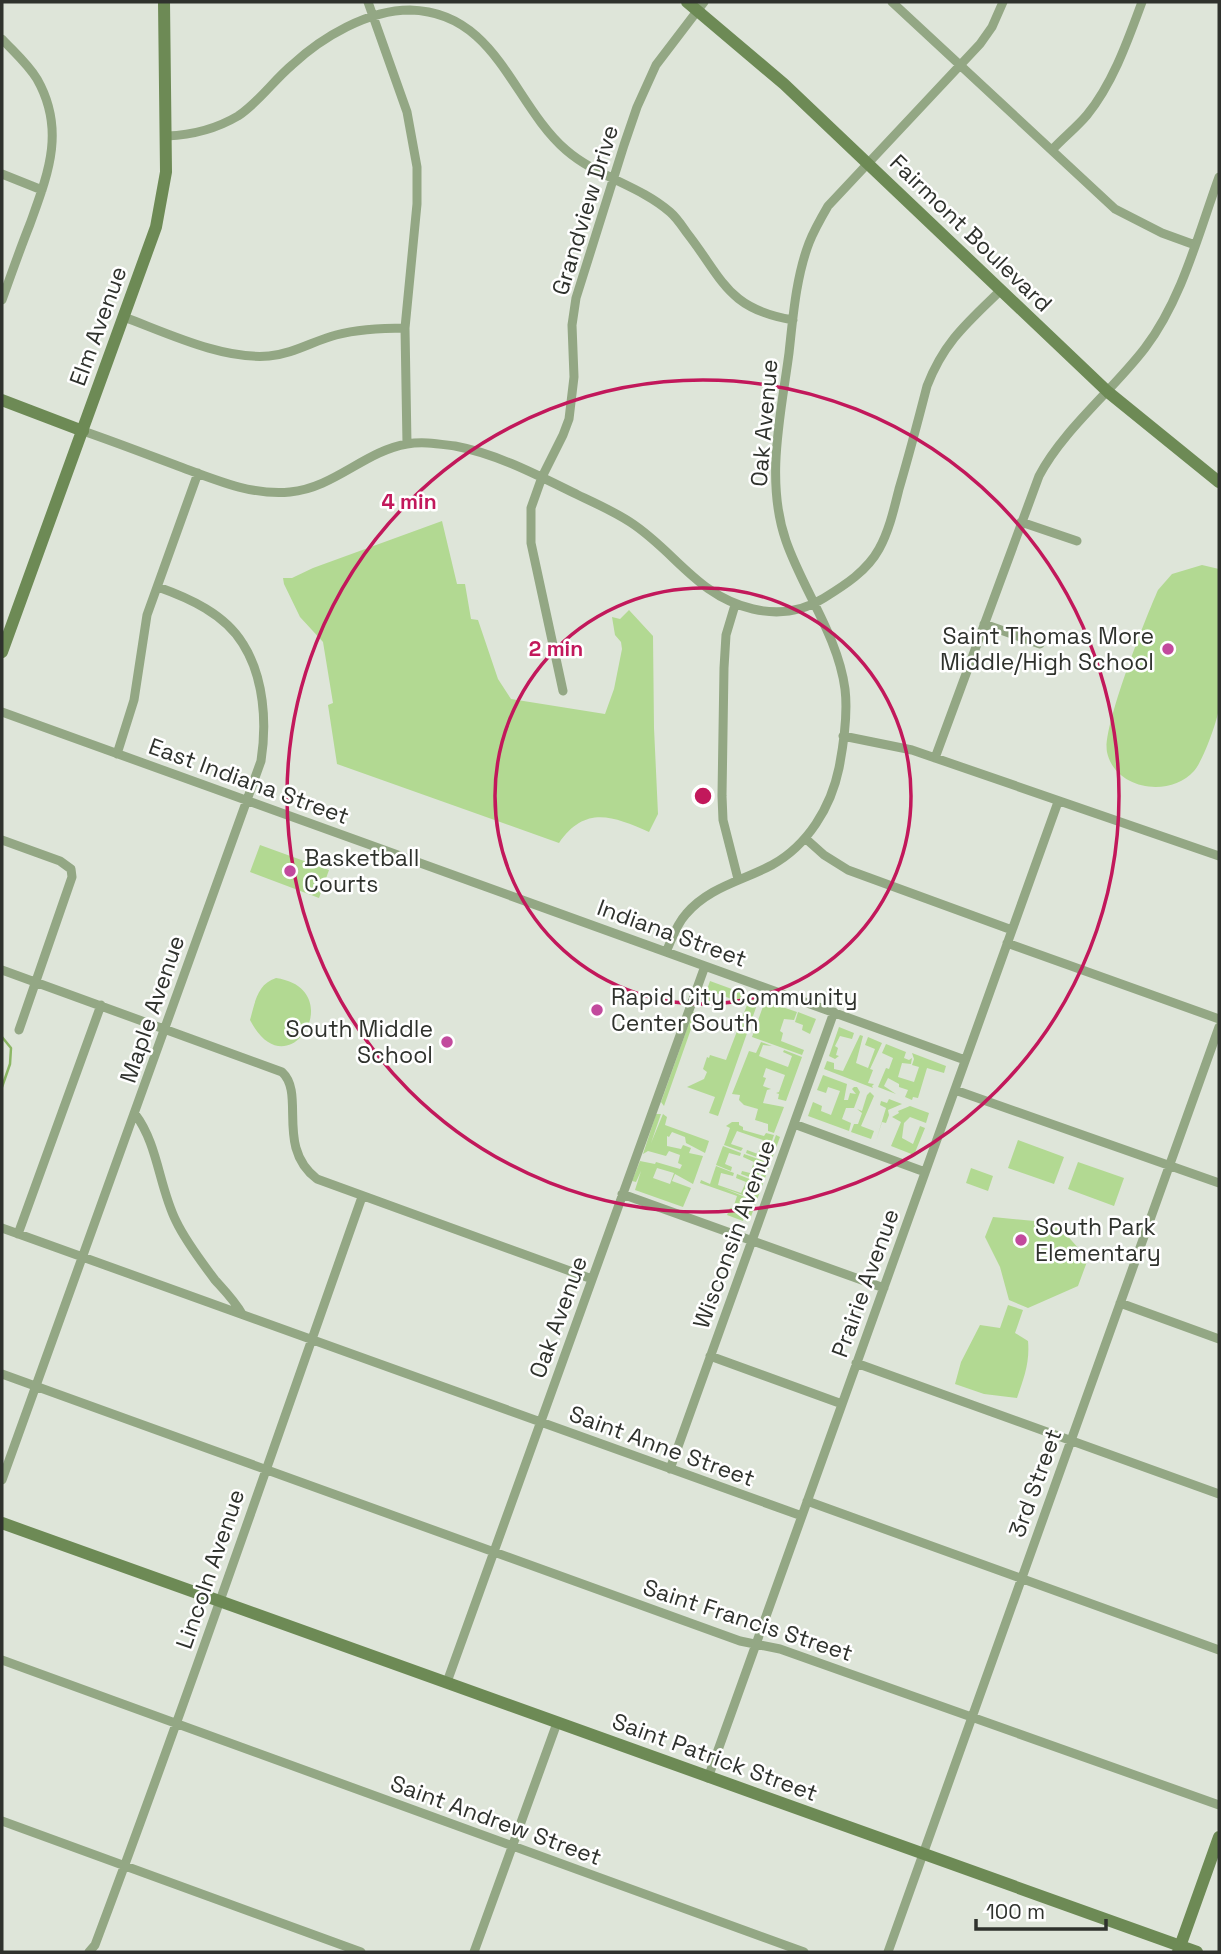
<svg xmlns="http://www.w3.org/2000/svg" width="1221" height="1954" font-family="'Space Grotesk',sans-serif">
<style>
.green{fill:#b2d992;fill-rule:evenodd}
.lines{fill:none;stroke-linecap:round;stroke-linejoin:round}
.stream{stroke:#8cb765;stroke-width:2.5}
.street{stroke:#93a784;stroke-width:9}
.secondary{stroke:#6d8a55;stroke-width:12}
.ring{fill:none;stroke:#c2185b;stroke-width:3.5}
.poi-dot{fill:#c24a9d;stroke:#fff;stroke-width:2.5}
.labels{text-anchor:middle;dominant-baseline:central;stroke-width:5;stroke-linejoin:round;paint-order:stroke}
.street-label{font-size:23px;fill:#2f322d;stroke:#fff}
.poi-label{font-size:23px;fill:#2f322d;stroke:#fff;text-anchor:start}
.centre{fill:#c2185b;stroke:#fff;stroke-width:3.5}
.ring-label{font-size:21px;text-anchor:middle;font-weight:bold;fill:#c2185b;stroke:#fff;stroke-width:5;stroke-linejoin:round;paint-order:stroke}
</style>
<rect width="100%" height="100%" fill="#dee5d9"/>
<!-- green -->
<path class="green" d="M442 521 457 584H465L471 619 478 620 498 679 511 699 605 714 614 689 622 649 621 642 615 635 612 617 620 619 629 610 653 636 654 728 658 814 649 832C613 816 585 805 559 843L337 764 328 705 333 703 323 642 300 617 284 584 283 578H292L313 568Z
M1202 565 1219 569C1219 601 1219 633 1219 665 1219 679 1221 694 1219 708 1217 722 1203 761 1194 771 1170 798 1115 790 1107 752 1102 728 1146 617 1158 590L1172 574Z
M260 845 329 870 319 898 250 872Z
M276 978C351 989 288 1094 250 1020 255 1003 257 984 276 978Z
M710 981 759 999 718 1116 709 1113 715 1097 687 1087 704 1079 707 1072 703 1069 707 1057 709 1058 710 1055 726 1060 747 1005 716 993 715 997 712 996 708 1006 702 1004Z
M765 1001 797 1012 794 1020 784 1019 780 1031 783 1033 781 1041 804 1050 802 1055 752 1037Z
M693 1012H697L664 1106 661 1102Z
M798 1012 816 1019 810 1034 802 1030 803 1025 795 1022Z
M839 1027 854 1033 852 1039 840 1036 835 1046 838 1048 836 1055 839 1056 835 1059 829 1056Z
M860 1035 863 1036 856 1063 868 1068 875 1049 865 1045 868 1037 882 1043 870 1069 873 1070 868 1083 874 1084 872 1086 873 1088 824 1069 827 1061 834 1063V1069L843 1071Z
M761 1042 772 1046 763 1045 759 1056 788 1067 792 1056 783 1052 784 1050 802 1057 786 1101 778 1099 779 1094 776 1093 779 1092 785 1075 766 1068 763 1077 766 1078 763 1086 771 1089 767 1090 763 1103 784 1107 774 1133 768 1131V1124L755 1120 758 1109 744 1105 739 1100 740 1095 732 1094 749 1051 756 1053Z
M886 1044 906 1052 904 1058 909 1060 912 1058 911 1064 902 1063 898 1077 914 1082 919 1067 912 1065 914 1059 912 1053 946 1066 944 1073 927 1068 918 1098 913 1097 912 1100 905 1097 908 1090 899 1087V1084L888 1078 884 1086 896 1094 878 1087 886 1068 889 1069 893 1058 882 1053Z
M823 1075 847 1084 844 1100H848L850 1093 856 1094 852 1089 854 1087H857L860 1092 854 1108H846L842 1119 851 1123 849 1131 808 1116 813 1102 822 1106 821 1111 831 1115 840 1091 828 1087 826 1093 817 1090Z
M870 1092 874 1096 861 1126 874 1131 871 1139 851 1132 854 1124H858L862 1113 857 1109 862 1111 867 1095Z
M889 1099 902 1104 888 1110 889 1115 886 1123 882 1122 876 1141 886 1108 880 1105 881 1101 887 1103Z
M910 1106 929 1113 926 1123 910 1117 904 1123 902 1138 913 1144 920 1126 925 1128 914 1155 891 1146 901 1122 892 1117 899 1113 898 1111Z
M656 1114H661L651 1143 663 1114 667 1117 665 1125 709 1141 705 1153 686 1143 685 1137 672 1132 669 1137 667 1136V1146L681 1149 683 1145 691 1148 689 1153 703 1156 693 1184 675 1174 672 1181 691 1188 683 1207 635 1190 641 1171 636 1182 632 1181 640 1161 655 1164 656 1162 680 1169 682 1165 678 1163 680 1155 669 1151 666 1156 648 1151 643 1154ZM657 1168 674 1173 670 1184 653 1178Z
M732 1122H739V1125L743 1127V1130L764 1136 766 1133 774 1135 765 1160 746 1153 747 1150 758 1154 763 1140 737 1131 731 1144 743 1148 741 1151 724 1145 730 1128 726 1126Z
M776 1135 780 1137 749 1222 745 1221Z
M1018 1140 1064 1157 1054 1184 1008 1168Z
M723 1146 741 1153 740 1156 729 1153 725 1164 732 1167 731 1171 716 1165Z
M744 1154 764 1161 757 1180 741 1174 742 1171 750 1173 754 1162 743 1157Z
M1078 1162 1124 1178 1114 1206 1068 1189Z
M716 1166 734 1173 733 1176 721 1173 718 1185 741 1193 746 1182 736 1178 737 1174 757 1182 751 1198 723 1188 750 1199 743 1221 727 1215 730 1208H733L737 1196 700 1183 701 1180 710 1184Z
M971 1168 993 1176 988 1191 966 1183Z
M993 1217 1056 1223 1088 1259 1078 1286 1028 1308 1009 1300 1000 1267 985 1237Z
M1008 1305 1023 1310 1015 1333 1028 1341C1030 1362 1024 1378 1017 1398L984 1394 955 1384 961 1362 980 1325 1000 1328Z"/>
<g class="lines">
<!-- stream -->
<path class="stream" d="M2 1037 11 1048 10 1064 2 1087"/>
<!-- street -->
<path class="street" d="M368 2 407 112 417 167V204L405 328 407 444
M892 2 1115 209 1162 233 1195 245
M2 39C14 52 28 64 37 79 66 130 48 174 30 224 20 249 11 275 2 300
M167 136C192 135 216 129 238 116 259 102 273 81 292 65 322 37 368 10 410 10 497 12 512 103 566 150 597 177 639 185 670 212 677 218 682 226 687 233 723 279 727 309 793 320
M1052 150C1063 138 1077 127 1087 115 1113 83 1128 40 1142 2
M2 174 42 190
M124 317C167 333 223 360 269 356 293 354 313 341 336 335 359 329 382 328 405 328
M83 431C115 442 146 454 178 466 213 479 252 496 290 492 334 488 365 451 407 444 423 441 439 444 455 446 498 454 539 476 578 495 595 503 613 511 630 522 675 551 697 596 753 609 778 615 803 611 824 598 845 585 867 571 879 549 889 531 894 509 899 489 909 455 918 421 927 386 944 342 967 323 1000 291
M1021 522 1077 541
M735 605 726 635 724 668 722 796 723 820 738 879
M984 624 1040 644
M563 691 531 543V508L542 477 563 435 569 419 574 377 572 325 576 298 624 145 637 107 656 65 704 2
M2 712 965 1060
M843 736 912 750 1219 856
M117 754 134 700 147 615 198 473
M935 758 1039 476C1063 430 1113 390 1145 348 1182 299 1198 235 1219 177
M805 838 824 855 848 870 1012 930
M2 840 60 861 71 869 72 877 19 1030
M1007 943 1219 1019
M666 952C672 939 676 925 686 914 709 887 742 881 772 865 808 845 831 807 839 768 844 742 848 714 845 689 838 636 803 590 786 541 765 481 781 414 789 353 793 317 796 277 809 243 814 230 821 218 828 206L980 44 992 27 1003 2
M2 970 282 1072C306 1094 275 1147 317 1179L592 1279
M955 1090 1219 1183
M135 1114C158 1144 159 1187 176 1221 186 1242 201 1261 215 1280 225 1291 235 1301 242 1314
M794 1124 925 1172
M622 1194 884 1288
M2 1228 802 1516
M18 1234 101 1005
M1120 1303 1219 1339
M710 1356 842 1404
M856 1363 1219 1494
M2 1374 740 1641 780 1649 1219 1805
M670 1469 834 1012
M2 1480 261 761C267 723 264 677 243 644 225 614 189 598 158 587
M807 1501 1219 1650
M2 1660 804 1952
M447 1682 705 966
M708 1778 1058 802
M2 1821 361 1952
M89 1952 95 1945C188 1697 274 1446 362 1197
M474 1952 557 1723
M888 1952 1219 1027"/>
<!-- secondary -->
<path class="secondary" d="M687 2 784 84 1108 392 1219 482
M2 400 83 431
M2 652 156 227 166 172 164 2
M2 1523 1197 1952
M1178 1952 1219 1837"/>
</g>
<!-- distance rings -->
<g class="ring">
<circle cx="703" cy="796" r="208"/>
<circle cx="703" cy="796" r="416"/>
</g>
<!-- markers -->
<g class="poi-dot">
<circle cx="1168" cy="649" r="7"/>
<circle cx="290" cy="871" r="7"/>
<circle cx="597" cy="1010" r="7"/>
<circle cx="447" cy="1042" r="7"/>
<circle cx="1021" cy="1240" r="7"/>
</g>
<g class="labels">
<!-- street labels -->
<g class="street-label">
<text transform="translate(585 210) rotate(-73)">Grandview Drive</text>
<text transform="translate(971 233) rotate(44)">Fairmont Boulevard</text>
<text transform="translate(98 326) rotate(-70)">Elm Avenue</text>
<text transform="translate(764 423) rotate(-85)">Oak Avenue</text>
<text transform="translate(249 781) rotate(20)">East Indiana Street</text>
<text transform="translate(672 933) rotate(20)">Indiana Street</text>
<text transform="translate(152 1009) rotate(-71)">Maple Avenue</text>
<text transform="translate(734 1234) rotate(-70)">Wisconsin Avenue</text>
<text transform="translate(865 1283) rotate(-70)">Prairie Avenue</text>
<text transform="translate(558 1317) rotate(-70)">Oak Avenue</text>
<text transform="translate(662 1446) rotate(20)">Saint Anne Street</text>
<text transform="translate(1035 1483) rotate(-70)">3rd Street</text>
<text transform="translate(210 1569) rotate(-71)">Lincoln Avenue</text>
<text transform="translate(748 1620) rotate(18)">Saint Francis Street</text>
<text transform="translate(715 1757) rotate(20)">Saint Patrick Street</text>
<text transform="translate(496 1820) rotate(20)">Saint Andrew Street</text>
</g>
<!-- poi labels -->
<g class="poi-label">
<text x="1154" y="636" text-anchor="end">Saint Thomas More<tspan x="1154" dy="26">Middle/High School</tspan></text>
<text x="304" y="858">Basketball<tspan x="304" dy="26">Courts</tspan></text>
<text x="611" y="997">Rapid City Community<tspan x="611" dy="26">Center South</tspan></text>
<text x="433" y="1029" text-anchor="end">South Middle<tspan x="433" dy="26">School</tspan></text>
<text x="1035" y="1227">South Park<tspan x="1035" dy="26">Elementary</tspan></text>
</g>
</g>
<circle cx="703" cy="796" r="10" class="centre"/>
<g class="ring-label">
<text x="409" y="509">4 min</text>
<text x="556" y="656">2 min</text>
</g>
<!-- border -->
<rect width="1221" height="1954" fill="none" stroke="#2f322d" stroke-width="7"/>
<!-- scale -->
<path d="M976 1919v10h130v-10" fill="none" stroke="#2f322d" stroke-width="3.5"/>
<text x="986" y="1919" font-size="21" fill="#2f322d" stroke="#ffffff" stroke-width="5" paint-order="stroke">100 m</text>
</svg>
